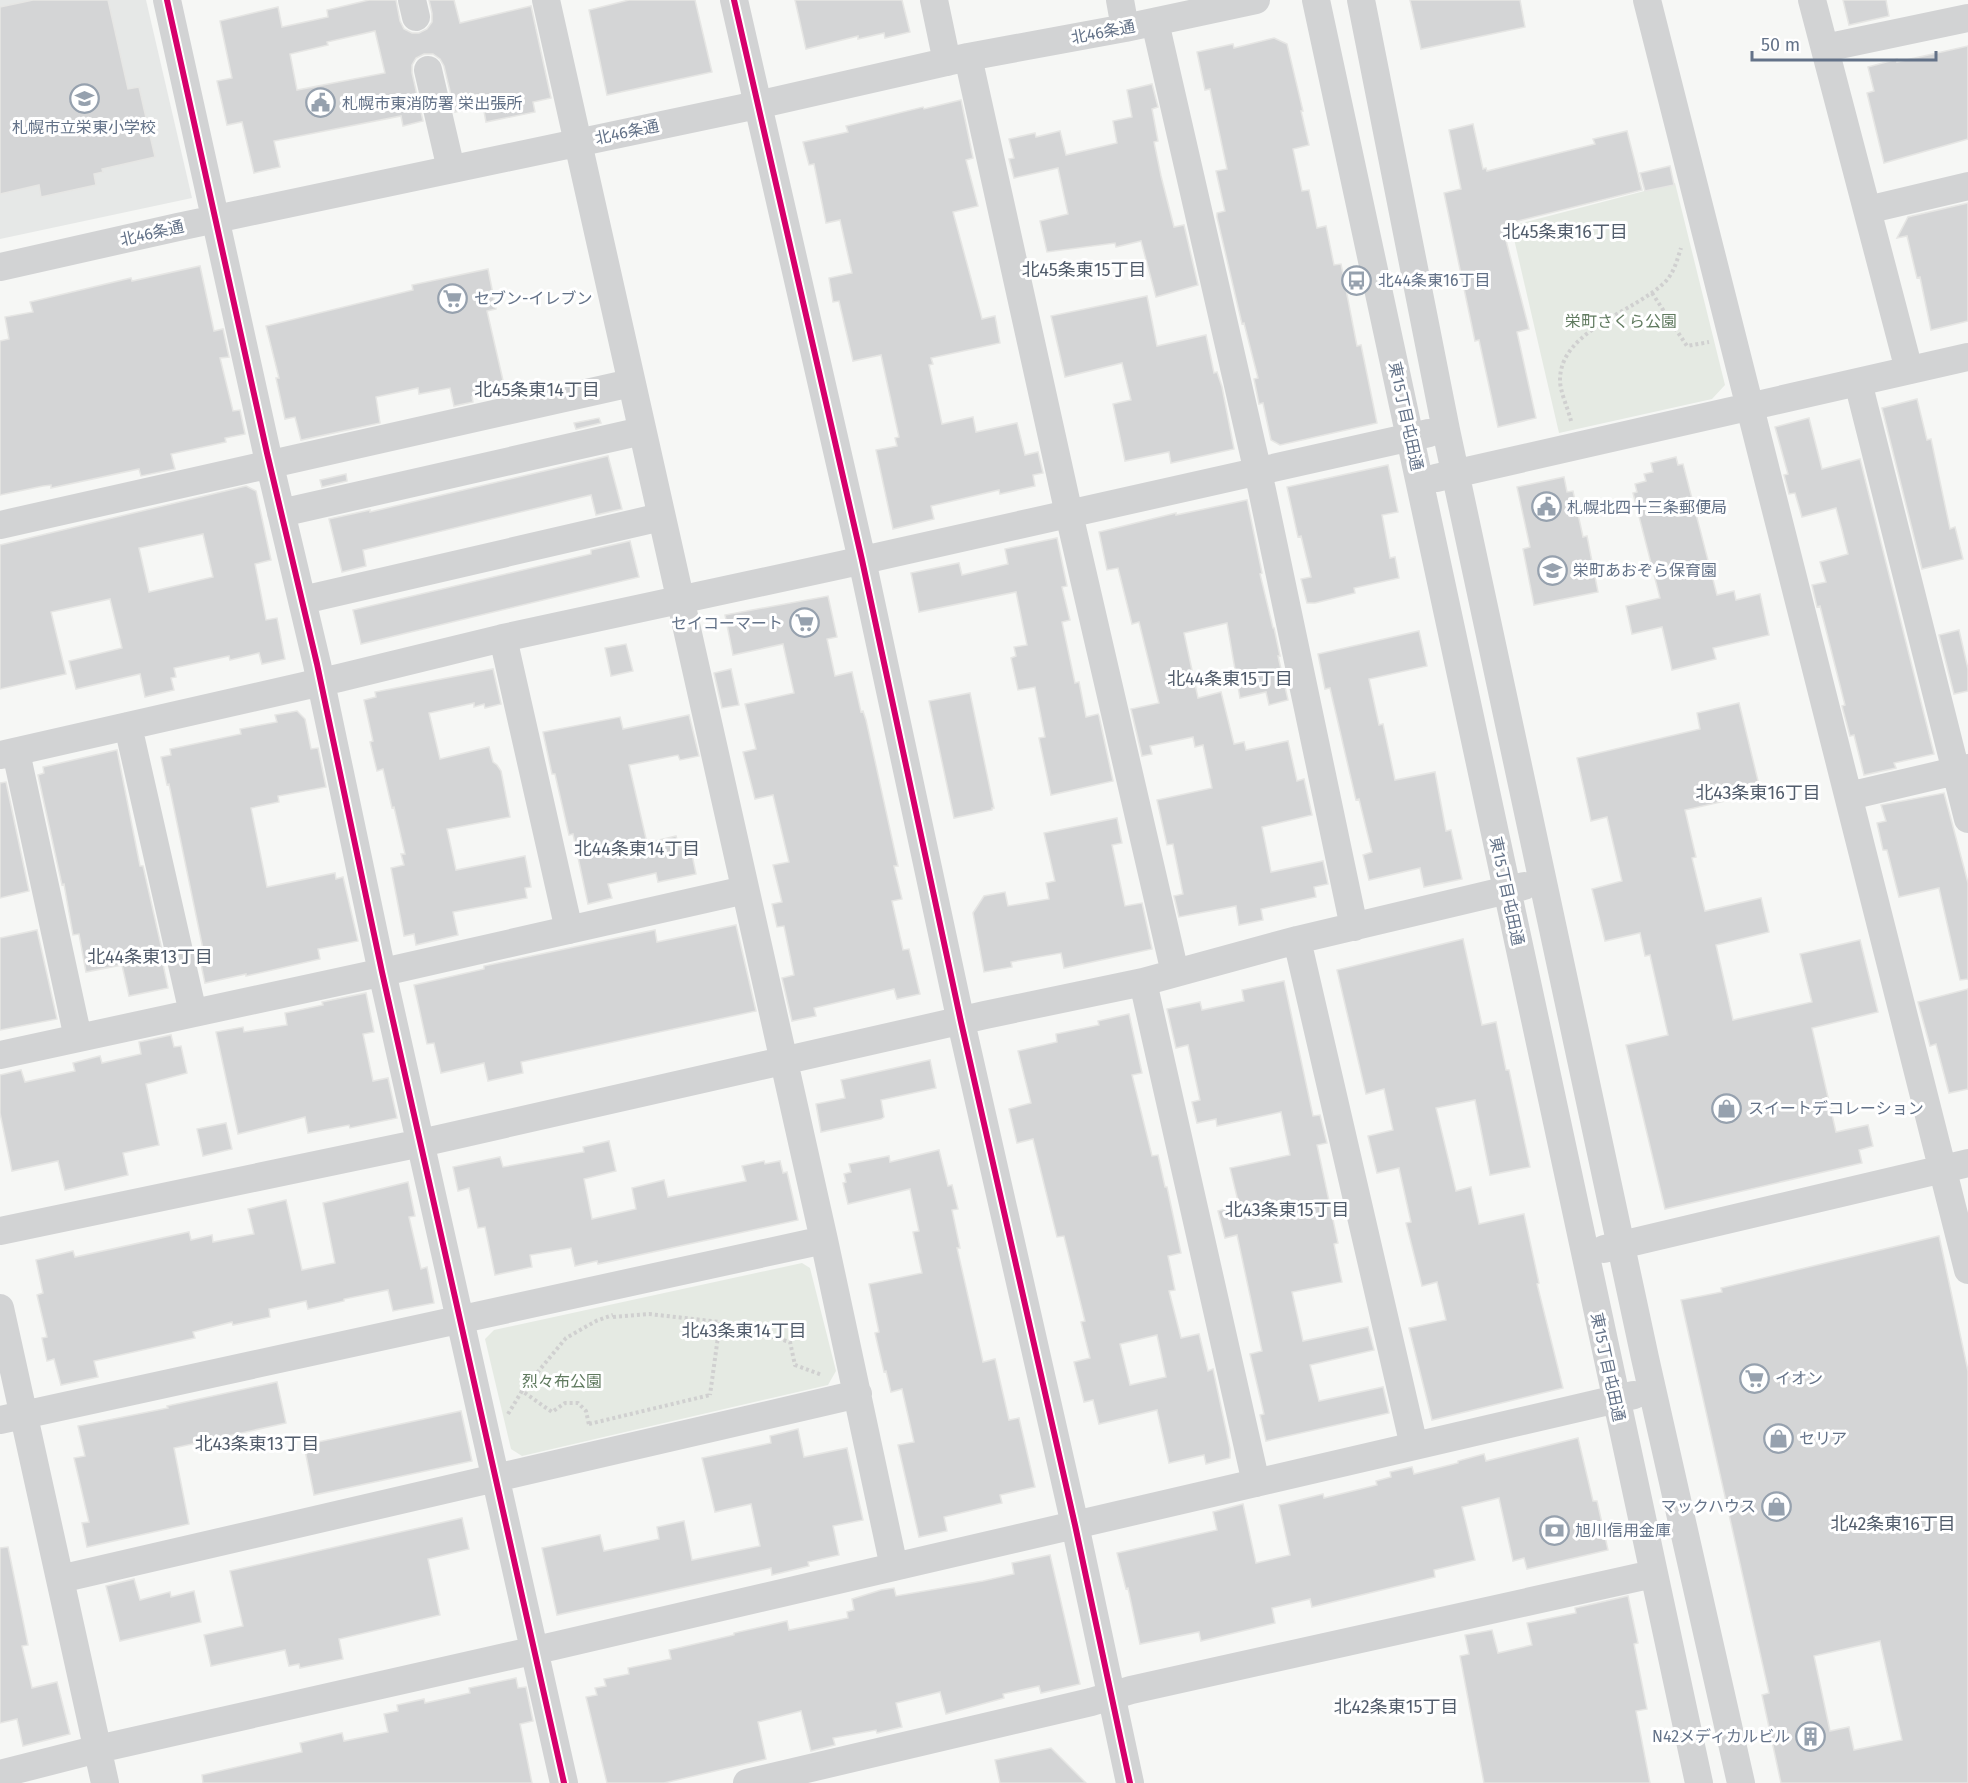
<svg xmlns="http://www.w3.org/2000/svg" width="1968" height="1783" font-family="'Fira Sans','Noto Sans JP',sans-serif">
<style>
.built{fill:#e6e8e7}
.green{fill:#e5eae3}
.building{fill:#d4d5d6;stroke:#e6e6e4;stroke-width:1.5;fill-rule:evenodd}
.lines{fill:none;stroke-linecap:round;stroke-linejoin:round}
.path{stroke:#d0d0d0;stroke-width:4;stroke-dasharray:3 3;stroke-linecap:butt}
.minor{stroke:#d2d3d4;stroke-width:28}
.cycleway-casing{stroke:#fff;stroke-width:10}
.cycleway{stroke:#d6006c;stroke-width:6}
.labels{text-anchor:middle;dominant-baseline:central;stroke-width:6;stroke-linejoin:round;paint-order:stroke}
.street-label{font-size:16px;fill:#637288;stroke:#fff}
.poi-label{font-size:16px;fill:#637288;stroke:#fff;text-anchor:start}
.park-label{font-size:16px;fill:#607a5f;stroke:#fff}
.neighbourhood-label{font-size:18px;fill:#525d6c;stroke:#fff}
</style>
<rect width="100%" height="100%" fill="#f6f7f5"/>
<!-- built -->
<path class="built" d="M0 0H146L192 198 0 239Z"/>
<!-- green -->
<path class="green" d="M1675 183 1725 385 1712 399 1559 433 1511 226Z
M802 1263 810 1268 836 1371 828 1385 522 1456 511 1449 485 1339 494 1330Z"/>
<!-- building -->
<path class="building" d="M33 0H108L128 89 139 87 155 157 102 169 103 172 94 174 96 185 41 197 39 185 0 194V7Z
M369 0H396L400 21 404 29 412 33H419L427 29 432 22V13L429 0H454L460 23 531 6 551 98 533 102 535 112 486 122 483 106 455 112 444 66 440 59 433 54H424L416 58 412 65V73L423 121 403 126 401 116 274 141 280 167 254 173 242 122 227 125 217 81 232 78 220 21 278 7 282 27 328 17 327 10ZM375 31 385 73 297 90 290 54 328 45 327 42Z
M629 0H695L712 72 607 95 589 10Z
M795 0H902L910 32 885 38 884 33 858 39V36L806 49Z
M1410 0H1520L1525 27 1421 49Z
M1843 0H1886L1889 16 1849 25Z
M1274 38 1287 44 1303 111H1301L1309 145 1293 149 1302 191 1309 190 1317 228 1326 226 1334 265 1341 264 1357 346 1361 345 1377 423 1280 445 1271 440 1263 403 1259 404 1254 379 1258 378 1244 323 1242 324 1217 217V213L1225 211 1216 171 1227 169 1210 89 1205 90 1197 52 1233 44 1234 48Z
M1968 46V139L1884 163 1867 93 1874 91 1868 67 1897 59V62Z
M1152 84 1158 107 1152 109 1158 141 1154 142 1161 176 1174 227 1184 225 1198 285 1156 297 1141 241 1116 247 1115 243 1047 252 1040 221 1068 214 1058 168 1014 178 1009 159 1014 158 1009 139 1035 133 1036 137 1060 131 1066 155 1117 143 1113 121 1132 117 1127 90Z
M961 100 973 158 966 160 978 206 953 212 982 319 995 316 1000 343 931 358 933 364 929 365 942 424 973 417 976 432 1017 423 1025 455 1038 452 1043 473 1033 475 1035 486 1000 494 999 490 931 506 934 519 893 529 876 450 897 446 895 438 899 437 881 355 853 361 839 301 833 302 829 278 852 273 840 220 826 223 814 164 809 165 803 142 848 132 846 126 923 107 924 109Z
M1473 124 1483 169 1486 168 1487 171 1595 144 1593 139 1627 131 1642 190 1502 225 1529 329 1517 332 1536 418 1498 427 1479 340 1475 341 1444 193 1461 189 1449 130Z
M1670 166 1674 185 1645 191 1640 173Z
M1968 203V321L1931 330 1920 277 1917 278 1907 236 1897 238 1908 217Z
M200 266 214 331 223 329 229 357 220 358 233 411 240 410 245 434 225 438 226 442 171 454 175 469 141 476 139 469 51 488V485L43 486 0 495V341L9 339 5 317 33 312 30 302 131 278 132 281Z
M488 269 496 309 487 311 505 389 472 397 473 402 454 406 450 388 419 394 418 388 376 397 380 423 301 440 295 417 285 419 276 378H279L266 326 413 290 412 285Z
M1147 296 1157 346 1206 335 1214 373 1217 372 1222 387 1234 449 1171 463 1169 452 1125 461 1113 404 1131 400 1122 363 1065 377 1051 316Z
M1917 399 1927 440 1931 439 1950 529 1955 527 1963 559 1922 569 1882 408Z
M599 418 601 423 576 429 574 423Z
M1809 418 1822 469 1860 459 1934 754 1894 763 1896 768 1864 775 1854 735 1850 736 1842 706 1845 705 1820 606 1817 607 1812 585 1826 582 1820 562 1848 554 1842 530 1836 508 1802 517 1795 493 1789 494 1784 475 1788 474 1775 427Z
M608 456 622 509 596 515 591 495 363 550 366 566 342 572 329 519 370 510V512Z
M1676 457 1678 465 1683 464 1717 595 1734 591 1736 600 1760 594 1769 635 1713 648 1716 659 1672 670 1662 627 1632 634 1626 606 1660 598 1633 493 1637 492 1635 484 1646 481 1644 474 1653 472 1651 463Z
M1388 465 1398 512 1382 515 1390 558 1395 557 1399 578 1354 588 1355 593 1315 603H1307L1301 579 1311 577 1301 536 1298 537 1287 487Z
M346 474 347 481 322 487 320 480Z
M1564 477 1567 492 1573 491 1583 537 1587 536 1598 592 1534 605 1523 549 1530 547 1517 487Z
M246 486 256 491 271 560 255 564 266 620 277 618 285 659 262 664 259 653 230 660 229 656 174 668 176 677 171 678 174 690 145 697 140 674 76 689 69 661 122 648 110 599 51 612 66 674 0 689V545ZM203 534 213 577 149 592 139 548Z
M1247 500 1262 573 1260 574 1273 628H1274L1280 656H1278L1288 700 1269 705 1266 692 1240 698 1227 623 1184 633 1198 698 1221 692 1234 744 1244 742 1246 750 1288 741 1297 781 1304 779 1312 815 1262 827 1271 872 1323 861 1328 884 1314 887 1316 897 1261 909 1263 920 1239 925 1236 906 1179 917 1174 896 1183 894 1173 844 1167 845 1157 800 1212 788 1203 745 1195 747 1193 737 1150 746 1152 754 1142 756 1131 709 1159 703 1139 622 1132 624 1118 568 1107 570 1099 532 1176 513V515Z
M1057 538 1067 586 1062 587 1070 620 1062 622 1075 683 1079 682 1086 717 1098 714 1099 716 1113 781 1051 795 1039 738 1045 737 1035 687 1018 690 1011 658 1016 656 1014 647 1027 645 1016 592 919 612 911 573 959 563 962 575 1008 564 1005 549Z
M630 541 639 577 361 644 353 610 591 554V550Z
M828 596 837 637 827 639 835 676 852 672 861 712 863 711 866 720 898 866H894L902 899 892 901 903 950 909 949 920 994 897 999 894 989 814 1008 816 1016 792 1021 782 978 794 975 784 926 777 927 772 904 782 902 773 865 789 862 773 795 755 799 743 752 756 749 745 704 794 693 783 644 733 655 725 615Z
M1959 630 1968 669V691L1954 694 1939 635Z
M1419 631 1427 666 1369 679 1379 725 1383 724 1395 780 1435 772 1446 831 1451 830 1462 879 1424 887 1420 868 1369 880 1363 855 1372 852 1359 799 1356 800 1330 688 1325 689 1318 654Z
M626 644 633 671 611 676 605 648Z
M493 669 501 704 485 708 484 704 474 707V703L429 713 440 759 489 747 493 762 497 765 501 771 510 817 447 829 456 870 525 856 531 887 525 888 527 898 453 912 458 935 416 945 414 934 404 936 391 868 404 865 401 854H405L394 807 392 808 383 769 377 771 370 742 373 741 364 700 376 697 375 692Z
M731 669 739 705 722 708 714 673Z
M970 693 994 808H992V810L954 818 929 701Z
M1739 703 1761 793 1685 810 1696 857 1692 858 1705 911 1761 898 1769 932 1716 945 1733 1020 1812 1002 1800 954 1860 940 1878 1012 1812 1028 1836 1132 1868 1125 1873 1146 1859 1150 1862 1163 1665 1209 1626 1045 1668 1035 1650 955 1645 956 1640 933 1605 941 1592 889 1622 881 1607 817 1591 821 1577 758 1700 729 1697 713Z
M297 711 305 719 311 749 318 748 326 787 278 796 279 802 251 808 267 887 335 873 336 879 343 877 358 941 318 949 320 959 246 976V974L205 983 198 950 203 949 169 784 167 785 161 757 171 755 170 749 241 734 240 729 277 722 275 715Z
M689 715 699 756 680 760 678 755 629 765 647 843 676 836 679 847 690 845 696 874 658 882 656 873 608 884 612 898 588 904 573 834 569 835 555 774H552L543 732 620 717 623 729Z
M117 750 140 866H143L162 950H160L168 988 129 996 122 965 86 972 79 934 73 935 64 884 62 885 38 775 44 773 43 767Z
M6 782 29 891 0 898V783Z
M1944 793 1968 883V979L1960 980 1939 888 1899 897 1887 850H1883L1877 823 1886 821 1881 805Z
M1117 818 1122 843 1112 845 1125 906 1142 903 1152 949 1064 968 1061 953 1011 962 1012 967 984 972 973 913 984 896 1005 892 1008 906 1049 899 1046 883 1055 881 1044 833Z
M736 925 756 1011 521 1062 523 1073 488 1081 484 1063 441 1073 434 1043 427 1044 414 985 484 969V966L655 930 657 942Z
M37 930 57 1019 0 1030V938Z
M1463 939 1482 1025 1496 1022 1506 1070H1509L1530 1167 1490 1175 1475 1100 1436 1108 1456 1191 1471 1187 1479 1224 1524 1214 1539 1283 1537 1284 1563 1388 1432 1420 1409 1328 1446 1320 1437 1282 1422 1286 1406 1223 1411 1222 1399 1168 1377 1173 1368 1136 1393 1130 1384 1089 1366 1094 1337 970Z
M1284 981 1313 1116 1320 1115 1327 1143 1317 1145 1338 1243 1334 1244 1342 1282 1292 1292 1303 1341 1368 1327 1374 1350 1310 1365 1319 1401 1383 1387 1389 1413 1266 1441 1260 1415 1264 1414 1250 1354 1262 1351 1237 1235 1225 1238 1218 1211 1239 1205 1230 1168 1290 1155 1281 1112 1217 1126 1216 1119 1197 1123 1192 1102 1200 1100 1188 1045 1176 1048 1167 1009 1200 1002 1202 1010 1244 1001 1242 990Z
M1968 989V1089L1949 1093 1936 1044 1930 1046 1918 1002Z
M366 993 374 1032 363 1034 373 1081 388 1078 397 1118 350 1128 349 1125 308 1133 305 1117 238 1134 216 1032 243 1027 244 1032 287 1025 285 1013 323 1005 322 1002Z
M1129 1014 1142 1073 1132 1075 1152 1156 1158 1155 1165 1187H1167L1181 1253 1168 1256 1175 1290 1169 1291 1181 1338 1199 1334 1208 1371 1213 1369 1230 1449V1458L1206 1464 1204 1455 1169 1463 1157 1410 1099 1424 1093 1400 1084 1402 1074 1362 1090 1358 1081 1322 1085 1321 1064 1236 1057 1237 1033 1139 1017 1143 1009 1109 1031 1103 1018 1051 1057 1042 1056 1034 1099 1025 1098 1021ZM1157 1335 1166 1377 1130 1385 1120 1344Z
M171 1035 174 1047 181 1046 187 1073 146 1084 159 1145 123 1153 128 1175 65 1190 58 1161 12 1171 0 1113V1075L21 1070 25 1082 75 1071 73 1063 100 1056 102 1063 141 1054 139 1042Z
M930 1060 936 1088 881 1100 884 1117 881 1119 821 1132 816 1104 845 1098 841 1080Z
M226 1123 232 1149 203 1156 197 1129Z
M609 1141 616 1171 584 1179 592 1219 636 1209 632 1188 664 1180 668 1197 746 1181 742 1166 764 1161 765 1164 780 1161 783 1173 787 1172 798 1220 598 1264 597 1261 575 1266 571 1248 530 1255 532 1267 495 1275 485 1227 478 1228 469 1188 458 1191 453 1167 500 1157 503 1167 584 1152 583 1147Z
M939 1150 948 1186 952 1185 958 1209 952 1210 960 1248H957L983 1362 995 1359 1009 1420 1019 1418 1035 1487 1000 1495 1002 1503 944 1517 947 1531 919 1537 898 1445 914 1442 902 1389 891 1392 886 1371 884 1372 875 1333 879 1332 869 1284 922 1273 913 1232 919 1231 910 1189 848 1204 843 1183 846 1182 844 1174 851 1172 849 1164 889 1156 890 1162Z
M408 1182 415 1216 409 1217 421 1269 427 1267 434 1303 393 1311 388 1290 344 1299V1301L308 1309 306 1301 269 1309 270 1317 233 1325 232 1322 193 1332 195 1338 94 1361 98 1377 61 1385 54 1359 47 1361 42 1338 47 1337 37 1295 43 1293 36 1260 73 1251 75 1257 189 1232 191 1240 212 1235 213 1242 254 1234 248 1209 286 1200 302 1270 335 1263 323 1203Z
M1939 1236 1968 1371V1783H1781L1762 1695 1769 1693 1681 1300 1722 1292 1721 1288ZM1880 1641 1902 1740 1854 1750 1849 1727 1830 1731 1814 1656Z
M277 1382 286 1423 174 1448 189 1524 87 1547 82 1523 89 1522 74 1458 85 1456 78 1426 168 1408 167 1406Z
M461 1411 472 1461 314 1495 304 1445Z
M798 1429 804 1457 847 1448 863 1520 833 1526 839 1555 808 1562 809 1566 772 1575 771 1568 557 1615 542 1548 600 1535 604 1551 659 1539 657 1527 684 1521 692 1560 760 1546 751 1504 715 1512 702 1458 771 1443 770 1436Z
M1578 1438 1593 1501H1597L1608 1550 1527 1569 1524 1558 1513 1561 1499 1498 1462 1507 1475 1560 1434 1570 1435 1577 1312 1607 1310 1599 1272 1608 1275 1623 1201 1641 1199 1632 1140 1644 1128 1588 1126 1589 1117 1553 1217 1530 1213 1512 1243 1504 1256 1563 1290 1555 1279 1505 1323 1494 1324 1498 1377 1485 1376 1481 1391 1477 1390 1472 1412 1467 1414 1474 1458 1463V1461L1484 1454 1486 1461Z
M462 1518 469 1549 428 1559 440 1615 339 1639 343 1659 300 1668 299 1664 289 1666 285 1650 211 1666 204 1635 243 1626 230 1571Z
M8 1547 28 1645 22 1646 32 1688 57 1682 70 1734 23 1746 17 1719 0 1723V1548Z
M1050 1555 1080 1684 1041 1693 1039 1686 1003 1694 1004 1698 946 1714 940 1692 896 1703 902 1727 877 1733 876 1730 833 1738 835 1745 811 1751 801 1711 758 1722 766 1759 664 1783H607L586 1697 597 1695 595 1688 606 1686 604 1679 629 1674 628 1668 671 1659 669 1650 734 1635V1633L787 1621 789 1630 848 1618 847 1612 854 1610 852 1599 881 1590 894 1588 896 1596 983 1581 1014 1574 1012 1563Z
M134 1579 140 1600 170 1592 171 1597 194 1591 201 1622 120 1641 106 1586Z
M1628 1596 1638 1643 1634 1644 1647 1709 1636 1711 1650 1783H1484L1460 1656 1469 1654 1465 1635 1492 1630 1498 1653 1532 1645 1527 1623 1576 1613 1575 1608Z
M516 1678 518 1688 526 1687 533 1721 520 1724 532 1783H203L202 1775 302 1752 300 1743 342 1733 344 1741 388 1732 384 1714 398 1711 397 1705 424 1699 425 1703 470 1693 469 1688Z
M1051 1748 1086 1783H1000L995 1760Z"/>
<g class="lines">
<!-- path -->
<path class="path" d="M1652 293 1687 346 1709 342
M1571 421C1568 408 1560 392 1560 380 1560 330 1635 312 1665 282 1674 273 1677 260 1681 248
M613 1317 649 1314 720 1322 710 1395
M720 1322 790 1342 795 1365 822 1375
M522 1391 566 1338 596 1321 613 1315
M508 1414 522 1391 552 1412 565 1403H578L586 1411 589 1425
M589 1424 710 1395"/>
<!-- minor -->
<path class="minor" d="M167 0 267 453 317 664 382 972 564 1783
M412 0 416 17
M546 0 824 1240 894 1567
M734 0 862 560 961 1022 1075 1525 1130 1783
M934 0 947 62
M1120 0 1125 28
M1316 0 1699 1783
M1361 0 1446 430 1645 1358 1741 1783
M1647 0 1968 1270
M1812 0 1909 370
M1155 22 1262 490 1354 927
M1825 48 1968 18
M968 57 1069 514 1175 973
M428 70 451 169
M1867 210 1968 186
M0 267 178 227 757 105 968 57 1125 28 1256 0
M1858 382 1968 819
M1436 478 1968 357
M281 513 642 431
M0 525 631 383
M303 600 661 517
M503 638 569 930
M128 726 193 1013
M16 752 78 1038
M0 755 339 678 503 638 841 565 1429 433
M1849 796 1968 768
M1297 940 1414 1446
M1143 982 1256 1483
M0 1055 370 975 745 890
M0 1231 421 1143 985 1015 1143 982 1297 940 1524 886
M1604 1249 1968 1163
M0 1308 105 1783
M0 1420 824 1240
M60 1579 858 1394
M0 1774 98 1749 554 1646 1634 1395
M747 1783 1091 1702 1131 1690 1653 1574"/>
<defs>
<path id="cycleway" d="M167 0 267 453 317 664 382 972 564 1783
M734 0 862 560 961 1022 1075 1525 1130 1783"/>
</defs>
<!-- cycleway casing -->
<use href="#cycleway" class="cycleway-casing"/>
<!-- cycleway -->
<use href="#cycleway" class="cycleway"/>
</g>
<!-- icons -->
<defs>
<symbol id="school-ring" viewBox="-11 -11 22 22"><circle r="9.5" fill="#fff" stroke="#96a1ae" stroke-width="1.5"/><path d="M0-5L7-2L0 1L-7-2ZM-4 1L0 2.5L4 1V4Q0 6-4 4Z" fill="#96a1ae"/></symbol>
<symbol id="civic-ring" viewBox="-11 -11 22 22"><circle r="9.5" fill="#fff" stroke="#96a1ae" stroke-width="1.5"/><path d="M-.6-6.5H3V-4.5H.6V-3L4-1V1h2V6H-6V1h2V-1L-.6-3ZM-1.2 2.5V6h2.4V2.5Z" fill="#96a1ae"/></symbol>
<symbol id="bus-ring" viewBox="-11 -11 22 22"><circle r="9.5" fill="#fff" stroke="#96a1ae" stroke-width="1.5"/><path d="M-5-6H5V4H4V6H2V4H-2V6H-4V4H-5ZM-3.5-4V0h7V-4ZM-3.5 1.2v1.5H-2V1.2ZM2 1.2v1.5H3.5V1.2Z" fill="#96a1ae"/></symbol>
<symbol id="supermarket-ring" viewBox="-11 -11 22 22"><circle r="9.5" fill="#fff" stroke="#96a1ae" stroke-width="1.5"/><path d="M-6-5.5h2.5l.6 2H6L4.5 2H-2.5L-4.4-4H-6ZM-1.5 3.2a1.3 1.3 0 1 0 .1 0ZM3 3.2a1.3 1.3 0 1 0 .1 0Z" fill="#96a1ae"/></symbol>
<symbol id="shop-ring" viewBox="-11 -11 22 22"><circle r="9.5" fill="#fff" stroke="#96a1ae" stroke-width="1.5"/><path d="M-5-2.5h2.3a2.7 3.5 0 0 1 5.4 0H5L5.5 6h-11ZM-1.5-2.5h3a1.5 2.3 0 0 0-3 0Z" fill="#96a1ae"/></symbol>
<symbol id="bank-ring" viewBox="-11 -11 22 22"><circle r="9.5" fill="#fff" stroke="#96a1ae" stroke-width="1.5"/><path d="M-6-4H6V4H-6ZM0-2.3a2.3 2.3 0 1 0 0 4.6a2.3 2.3 0 1 0 0-4.6Z" fill="#96a1ae"/></symbol>
<symbol id="building-ring" viewBox="-11 -11 22 22"><circle r="9.5" fill="#fff" stroke="#96a1ae" stroke-width="1.5"/><path d="M-4-6H4V6H1V3H-1V6H-4ZM-2.5-4.3h1.7v1.8h-1.7ZM.8-4.3h1.7v1.8H.8ZM-2.5-1h1.7V.8h-1.7ZM.8-1h1.7V.8H.8Z" fill="#96a1ae"/></symbol>
</defs>
<g fill-rule="evenodd">
<use href="#school-ring" x="68" y="82" width="33" height="33"/>
<use href="#civic-ring" x="304" y="86" width="33" height="33"/>
<use href="#bus-ring" x="1340" y="264" width="33" height="33"/>
<use href="#supermarket-ring" x="436" y="282" width="33" height="33"/>
<use href="#civic-ring" x="1530" y="490" width="33" height="33"/>
<use href="#school-ring" x="1536" y="554" width="33" height="33"/>
<use href="#supermarket-ring" x="788" y="606" width="33" height="33"/>
<use href="#shop-ring" x="1710" y="1092" width="33" height="33"/>
<use href="#supermarket-ring" x="1738" y="1362" width="33" height="33"/>
<use href="#shop-ring" x="1762" y="1422" width="33" height="33"/>
<use href="#shop-ring" x="1760" y="1490" width="33" height="33"/>
<use href="#bank-ring" x="1538" y="1514" width="33" height="33"/>
<use href="#building-ring" x="1794" y="1720" width="33" height="33"/>
</g>
<g class="labels">
<!-- street labels -->
<g class="street-label">
<text transform="translate(1103 32) rotate(-11)">北46条通</text>
<text transform="translate(627 132) rotate(-12)">北46条通</text>
<text transform="translate(152 233) rotate(-13)">北46条通</text>
<text transform="translate(1406 416) rotate(78)">東15丁目屯田通</text>
<text transform="translate(1507 891) rotate(78)">東15丁目屯田通</text>
<text transform="translate(1608 1367) rotate(78)">東15丁目屯田通</text>
</g>
<!-- poi labels -->
<g class="poi-label">
<text x="342" y="103">札幌市東消防署 栄出張所</text>
<text x="84" y="127" text-anchor="middle">札幌市立栄東小学校</text>
<text x="1378" y="280">北44条東16丁目</text>
<text x="474" y="298">セブン-イレブン</text>
<text x="1567" y="507">札幌北四十三条郵便局</text>
<text x="1573" y="570">栄町あおぞら保育園</text>
<text x="783" y="623" text-anchor="end">セイコーマート</text>
<text x="1748" y="1108">スイートデコレーション</text>
<text x="1775" y="1378">イオン</text>
<text x="1799" y="1438">セリア</text>
<text x="1756" y="1506" text-anchor="end">マックハウス</text>
<text x="1575" y="1530">旭川信用金庫</text>
<text x="1790" y="1736" text-anchor="end">N42メディカルビル</text>
</g>
<!-- park labels -->
<g class="park-label">
<text x="1621" y="321">栄町さくら公園</text>
<text x="562" y="1381">烈々布公園</text>
</g>
<!-- neighbourhood labels -->
<g class="neighbourhood-label">
<text x="1565" y="232">北45条東16丁目</text>
<text x="1084" y="270">北45条東15丁目</text>
<text x="537" y="390">北45条東14丁目</text>
<text x="1230" y="679">北44条東15丁目</text>
<text x="1758" y="793">北43条東16丁目</text>
<text x="637" y="849">北44条東14丁目</text>
<text x="150" y="957">北44条東13丁目</text>
<text x="1287" y="1210">北43条東15丁目</text>
<text x="744" y="1331">北43条東14丁目</text>
<text x="257" y="1444">北43条東13丁目</text>
<text x="1893" y="1524">北42条東16丁目</text>
<text x="1396" y="1707">北42条東15丁目</text>
</g>
</g>
<!-- scale -->
<path d="M1752 51v9h184v-9" fill="none" stroke="#637288" stroke-width="3"/>
<text x="1761" y="51" font-size="18" fill="#637288" stroke="#ffffff" stroke-width="4.5" paint-order="stroke">50 m</text>
</svg>
